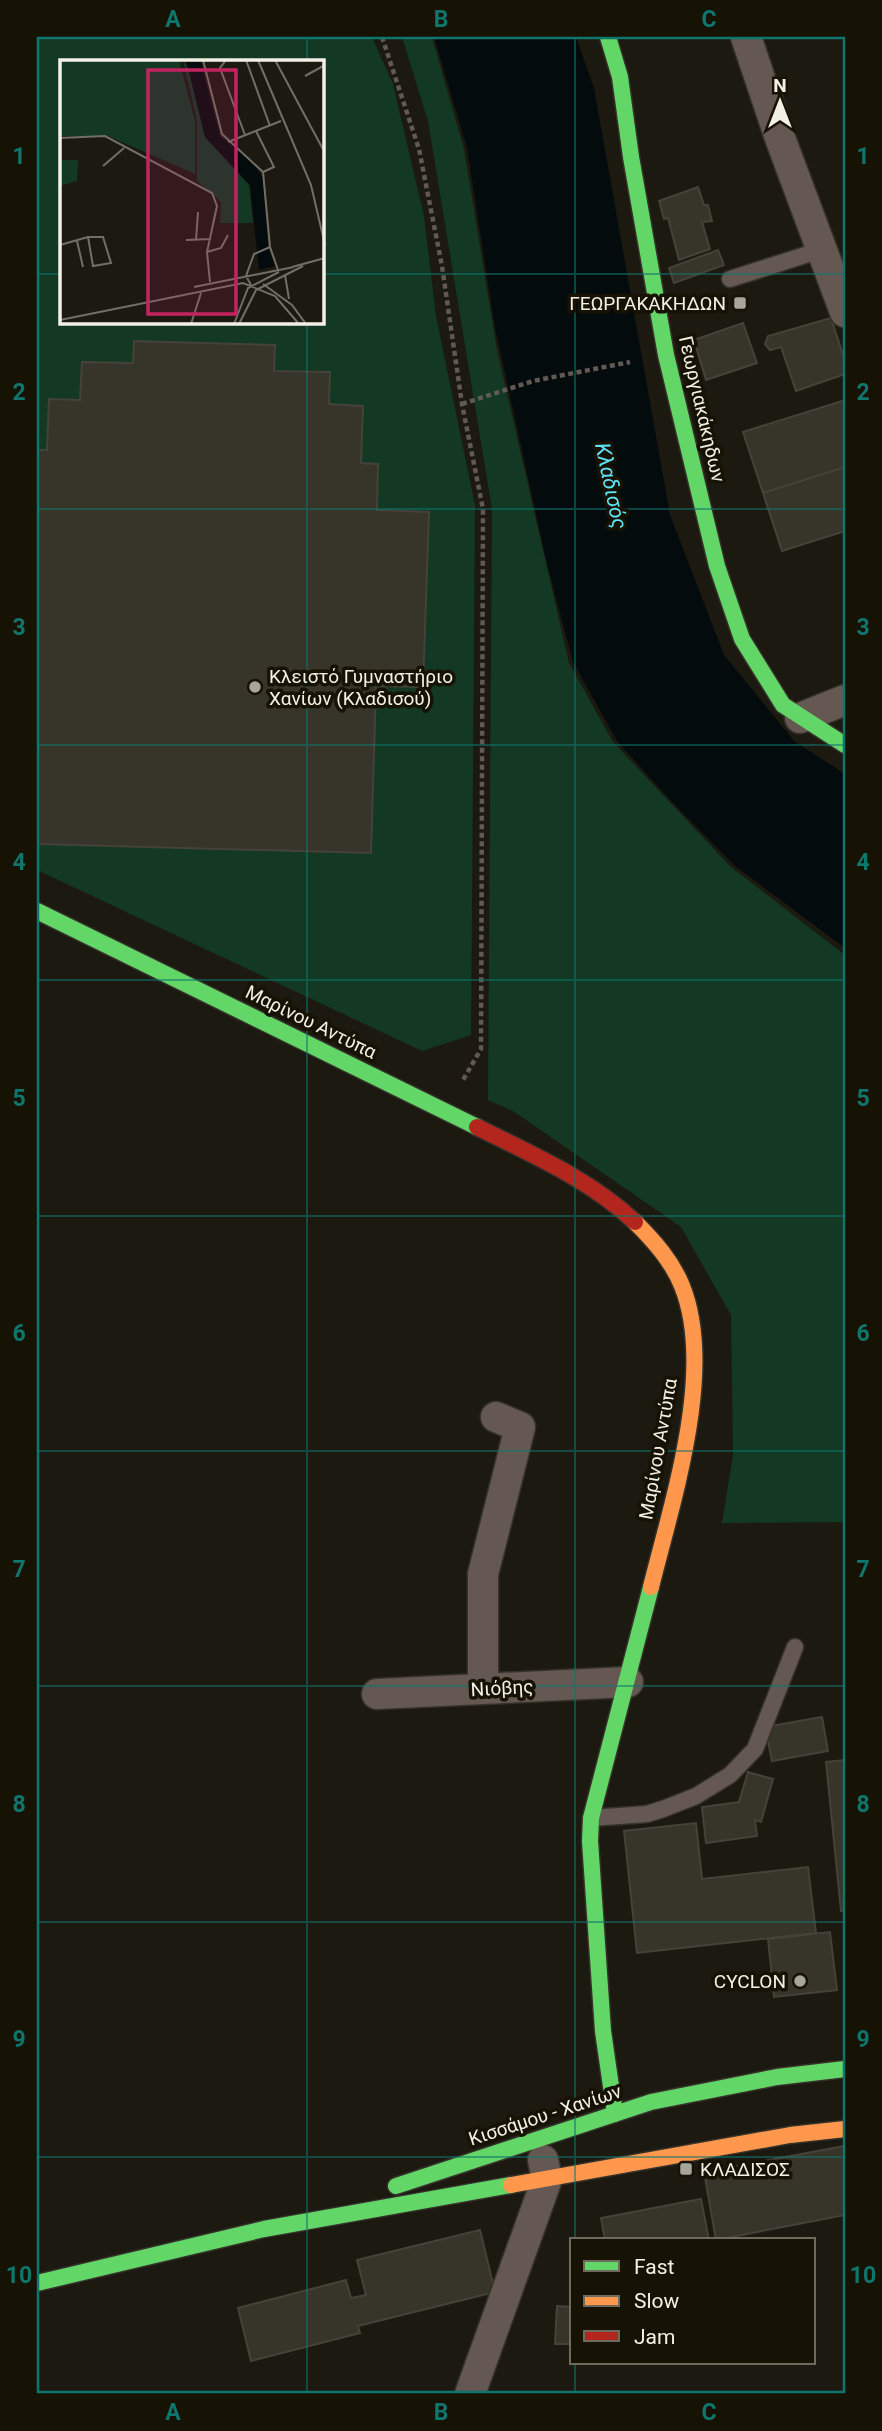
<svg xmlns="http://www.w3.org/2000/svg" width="882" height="2431" font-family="Roboto,sans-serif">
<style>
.green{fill:#133824;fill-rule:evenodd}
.water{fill:#040b0c}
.building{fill:#373429;stroke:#45423a;stroke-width:2}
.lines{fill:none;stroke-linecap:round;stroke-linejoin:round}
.lane-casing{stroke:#35322b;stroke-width:19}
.street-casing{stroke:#35322b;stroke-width:33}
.fast-casing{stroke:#35322b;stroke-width:19}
.slow-casing{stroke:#35322b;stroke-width:19}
.jam-casing{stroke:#35322b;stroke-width:19}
.path{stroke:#625954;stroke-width:4.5;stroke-dasharray:5 3.5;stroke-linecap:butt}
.lane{stroke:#655752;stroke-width:16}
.street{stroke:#655752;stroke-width:30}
.fast{stroke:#63d668;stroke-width:16}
.slow{stroke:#ff974d;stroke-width:16}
.jam{stroke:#b3261e;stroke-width:16}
.grid{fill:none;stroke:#0f766e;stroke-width:2;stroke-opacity:0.55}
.poi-dot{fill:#a8a59b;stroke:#161204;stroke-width:2.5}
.labels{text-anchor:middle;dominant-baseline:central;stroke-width:7;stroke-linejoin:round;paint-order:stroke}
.poi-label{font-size:19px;fill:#f3f0e6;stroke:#161204;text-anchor:end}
.street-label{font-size:19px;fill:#f3f0e6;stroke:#161204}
.water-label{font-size:21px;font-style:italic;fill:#61e3f8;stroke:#161204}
.inset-road{fill:none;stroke:#726f66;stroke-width:2}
.view{fill:#c42362;fill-opacity:0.15;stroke:#c42362;stroke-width:3.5}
.inset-edge{fill:none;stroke:#f3f0e6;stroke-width:3.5}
.neatline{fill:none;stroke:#0f766e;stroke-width:2.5}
.grid-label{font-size:23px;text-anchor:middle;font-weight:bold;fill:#0f766e}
</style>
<rect width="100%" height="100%" fill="#1c1910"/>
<!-- green -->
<path class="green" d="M37 37H372L393 84 424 216 436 316 475 505 471 1035 422 1051 37 870ZM61 61H322V322H61Z
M402 37H432L464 149 497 350 569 663 613 742 731 867 845 955V1522L722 1523 733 1455 731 1315 681 1227 513 1111 488 1100 492 509 428 121Z"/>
<!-- water -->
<path class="water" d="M434 37H576L594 88 670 515 724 655 795 742 845 774V948L735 866 670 800 617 741 573 662 547 564 495 328 467 148Z"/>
<!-- building -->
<path class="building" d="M698 187 704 205H708L712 221 702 222 710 249 679 260 668 218 664 219 659 201Z
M718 250 724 265 674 283 669 268Z
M831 318 845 361V374L796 391 781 347 770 350 765 344 768 336Z
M743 323 757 363 706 380 694 340Z
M134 341 275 345 274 371 330 372 329 404 363 406 361 463 378 464 377 510 429 512 423 687 376 686 371 853 37 844V450H47L49 399 80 400 82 362 133 363Z
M845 400V467L763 493 743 432Z
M845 467V531L782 551 763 493Z
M822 1717 828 1751 772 1761 765 1727Z
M845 1760V1911H841L826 1762Z
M748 1772 773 1779 761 1822 755 1820 757 1836 706 1843 702 1807 739 1802Z
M696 1823 702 1879 808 1867 816 1933 637 1953 624 1831Z
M830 1932 837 1990 774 1997 768 1939Z
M844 2146 845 2215 716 2240 704 2172Z
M701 2199 709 2240H605L601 2218Z
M480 2230 495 2292 358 2326 360 2333 251 2361 238 2308 346 2280 351 2298 366 2295 357 2260Z
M557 2306 572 2307V2344H555Z"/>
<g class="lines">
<defs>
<path id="lane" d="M730 279 821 250
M591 1818 647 1814 663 1809 696 1796 730 1775 755 1749 795 1647"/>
<path id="street" d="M746 37 780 138 845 312
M800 718 845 700
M483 1689V1574L520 1427 496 1417
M377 1694 628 1682
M470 2394 547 2179 543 2160"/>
<path id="fast" d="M608 37 620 77 631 157 666 355 717 566 742 639 783 705 845 745
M37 911 477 1127
M615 2114 603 2031 590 1841 591 1818 651 1587
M396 2186 651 2102 777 2077 845 2069
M37 2283 264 2229 511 2185"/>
<path id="slow" d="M635 1222C654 1241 672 1261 682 1286 716 1370 672 1502 651 1587
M511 2185 790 2135 845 2129"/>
<path id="jam" d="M477 1127C533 1155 589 1179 635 1222"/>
</defs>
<!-- lane casing -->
<use href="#lane" class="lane-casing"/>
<!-- street casing -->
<use href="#street" class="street-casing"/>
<!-- fast casing -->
<use href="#fast" class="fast-casing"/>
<!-- slow casing -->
<use href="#slow" class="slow-casing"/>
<!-- jam casing -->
<use href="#jam" class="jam-casing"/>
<!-- path -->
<path class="path" d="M382 37 419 149 442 266 462 404 483 509 481 1049 463 1080
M462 404 533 381 630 362"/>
<!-- lane -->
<use href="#lane" class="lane"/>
<!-- street -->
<use href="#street" class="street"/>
<!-- fast -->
<use href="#fast" class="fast"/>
<!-- slow -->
<use href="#slow" class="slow"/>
<!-- jam -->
<use href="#jam" class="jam"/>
</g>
<!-- grid -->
<path class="grid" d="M307 37V61M575 37V2240M37 274H61M322 274H845M307 322V2394M37 509H845M37 745H845M37 980H845M37 1216H845M37 1451H845M37 1686H845M37 1922H845M37 2157H845M575 2363V2394"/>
<!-- markers -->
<g class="poi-dot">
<rect x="733" y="296" width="14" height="14" rx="3.5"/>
<circle cx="255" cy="687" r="7"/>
<circle cx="800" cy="1981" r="7"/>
<rect x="679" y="2162" width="14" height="14" rx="3.5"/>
</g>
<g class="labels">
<!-- poi labels -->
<g class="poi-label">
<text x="726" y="303">ΓΕΩΡΓΑΚΑΚΗΔΩΝ</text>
<text x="269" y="676" text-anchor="start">Κλειστό Γυμναστήριο<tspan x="269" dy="22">Χανίων (Κλαδισού)</tspan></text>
<text x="786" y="1981">CYCLON</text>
<text x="700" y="2169" text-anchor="start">ΚΛΑΔΙΣΟΣ</text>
</g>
<!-- street labels -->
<g class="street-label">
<text transform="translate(702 409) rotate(77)">Γεωργιακάκηδων</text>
<text transform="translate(311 1022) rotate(26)">Μαρίνου Αντύπα</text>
<text transform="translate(658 1449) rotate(-80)">Μαρίνου Αντύπα</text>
<text transform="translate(502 1688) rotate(-3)">Νιόβης</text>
<text transform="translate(545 2115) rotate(-18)">Κισσάμου - Χανίων</text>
</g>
<!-- water labels -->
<g class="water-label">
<text transform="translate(611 486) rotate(78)">Κλαδισός</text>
</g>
</g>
<!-- overview -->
<g transform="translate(60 60)">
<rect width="264" height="264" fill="#1c1910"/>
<path d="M0 0H119L135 61V114L48 76H0ZM123 0 131 13 145 77 189 125 193 163H160L161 142 137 121V61ZM0 100H18L17 121 0 126Z" fill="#133824"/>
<path d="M126 0H140L160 76 192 101 203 118 208 187 215 206 199 210 190 125 145 77Z" fill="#040b0c"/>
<path class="inset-road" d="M143 0 162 74 203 112 210 187 218 210M166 0 160 8 185 75M186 0 210 66M198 0 251 125 265 185M215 0 265 93M245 16 265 5M196 71 214 107 203 112M0 78 45 76 152 133 157 146 147 192 150 222M168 82 221 61M43 106 64 88M126 180 151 179M136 180 138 152M17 181 23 207M0 185 28 177H43L51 203 33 206 28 177M147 192 161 188 168 175M232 207 265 198M225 215 229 239M203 224 232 245 246 264M191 225 186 216 194 194 210 187M134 227 234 207M0 260 183 223 215 236 239 264M131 264 141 233M174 264 188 228 219 212M179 264 196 230 243 206"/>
<path class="view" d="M88 10H176V254H88Z"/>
<rect width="264" height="264" class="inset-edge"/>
</g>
<!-- border -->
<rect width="882" height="2431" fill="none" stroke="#161204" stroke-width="77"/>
<!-- legend -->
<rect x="570" y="2238" width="245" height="126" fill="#161204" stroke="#6e6b5e" stroke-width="2"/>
<rect x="584" y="2261" width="35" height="10" fill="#63d668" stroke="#6e6b5e" stroke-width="2"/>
<text x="634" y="2274" font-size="21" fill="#f3f0e6">Fast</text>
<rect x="584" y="2296" width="35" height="10" fill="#ff974d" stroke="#6e6b5e" stroke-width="2"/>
<text x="634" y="2308" font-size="21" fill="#f3f0e6">Slow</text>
<rect x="584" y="2331" width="35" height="10" fill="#b3261e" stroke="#6e6b5e" stroke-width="2"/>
<text x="634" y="2344" font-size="21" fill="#f3f0e6">Jam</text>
<!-- north arrow -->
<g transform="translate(780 102)" stroke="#161204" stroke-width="5" paint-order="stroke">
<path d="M0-5L12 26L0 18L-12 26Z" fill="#f3f0e6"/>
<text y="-10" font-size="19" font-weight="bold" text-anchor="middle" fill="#f3f0e6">N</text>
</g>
<rect x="38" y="38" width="806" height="2354" class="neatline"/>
<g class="grid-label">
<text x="173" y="27">A</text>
<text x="441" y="27">B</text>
<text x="709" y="27">C</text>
<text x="19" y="164">1</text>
<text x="863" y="164">1</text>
<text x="19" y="400">2</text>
<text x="863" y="400">2</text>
<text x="19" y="635">3</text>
<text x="863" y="635">3</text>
<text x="19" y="870">4</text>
<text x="863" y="870">4</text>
<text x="19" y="1106">5</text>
<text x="863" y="1106">5</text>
<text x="19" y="1341">6</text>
<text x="863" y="1341">6</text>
<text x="19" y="1577">7</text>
<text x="863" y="1577">7</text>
<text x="19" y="1812">8</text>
<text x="863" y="1812">8</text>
<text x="19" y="2047">9</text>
<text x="863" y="2047">9</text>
<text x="19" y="2283">10</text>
<text x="863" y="2283">10</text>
<text x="173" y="2420">A</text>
<text x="441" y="2420">B</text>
<text x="709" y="2420">C</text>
</g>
</svg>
